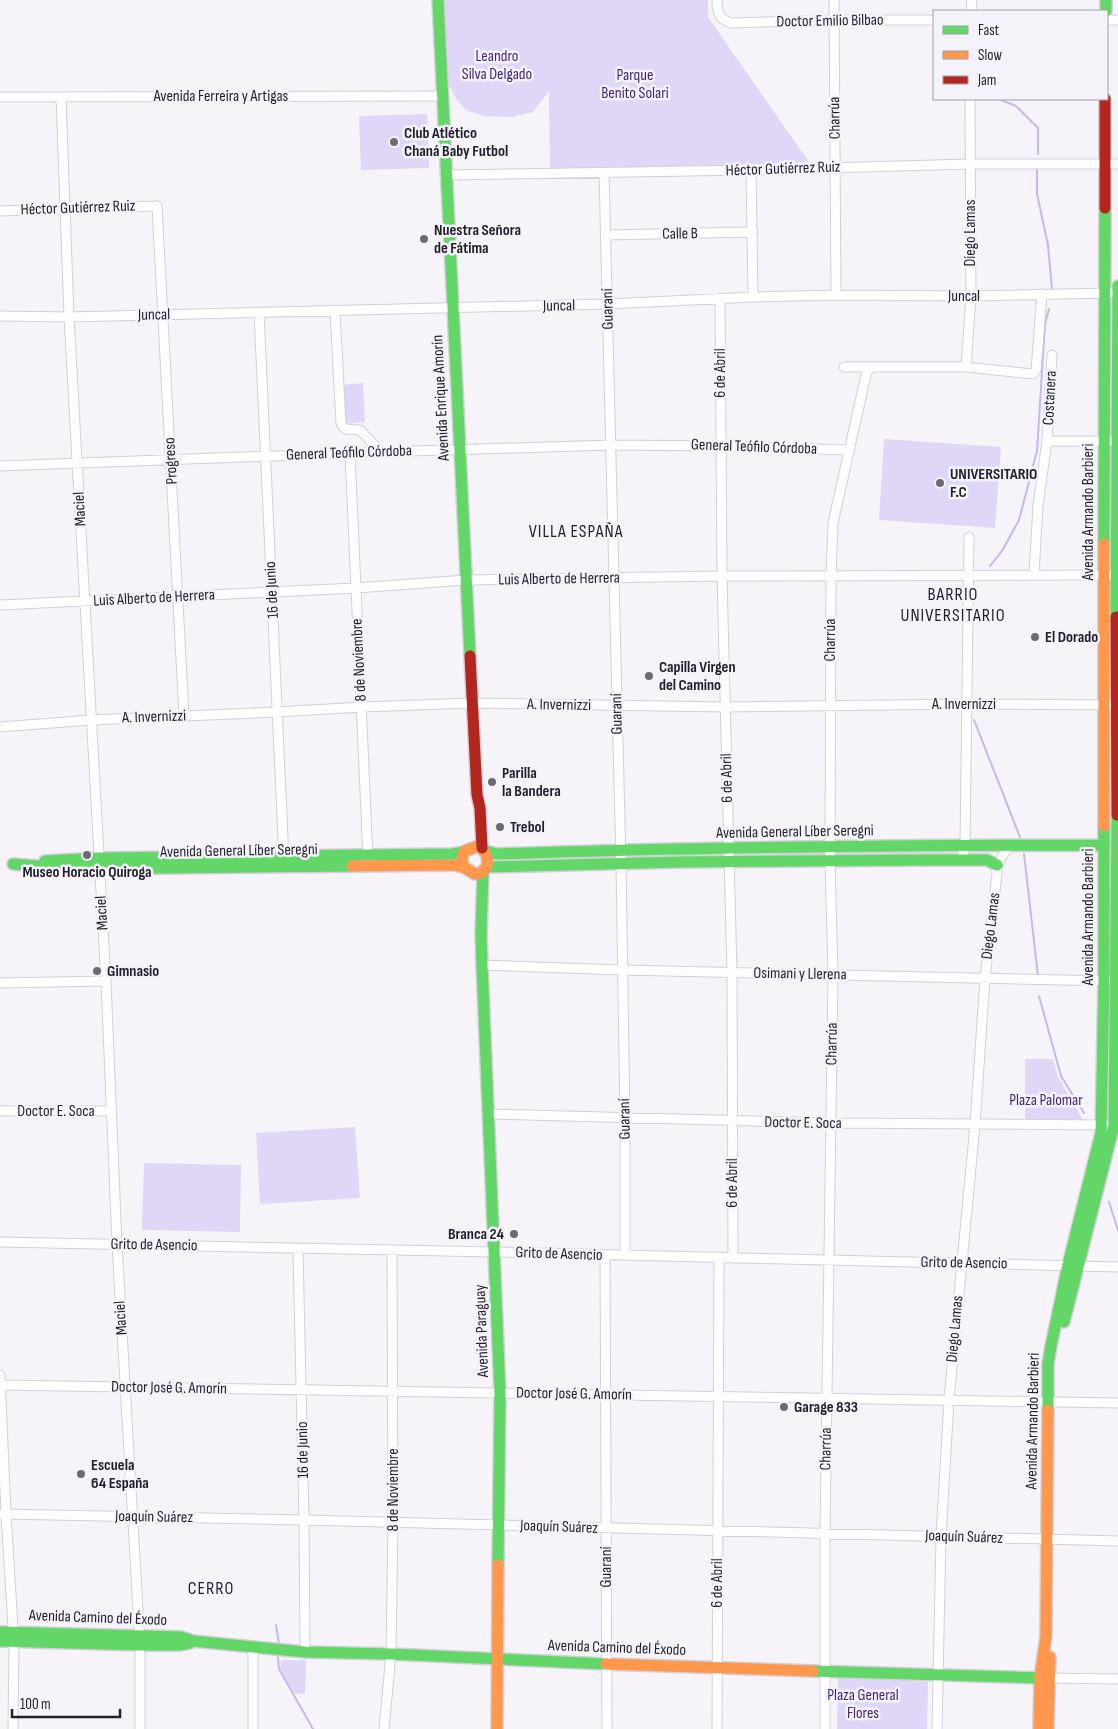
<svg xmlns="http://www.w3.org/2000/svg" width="1118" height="1729" font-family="'Sofia Sans Condensed',sans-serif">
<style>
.green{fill:#dfd6f8}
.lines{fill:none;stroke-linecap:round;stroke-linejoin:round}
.stream{stroke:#c7b7ee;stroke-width:2}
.street-casing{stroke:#d2d0d8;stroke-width:11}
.fast-casing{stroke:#d2d0d8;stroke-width:14}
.slow-casing{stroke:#d2d0d8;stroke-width:14}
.jam-casing{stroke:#d2d0d8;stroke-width:14}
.street{stroke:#fefdfe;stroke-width:9}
.fast{stroke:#63d668;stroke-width:11}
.slow{stroke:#ff974d;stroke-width:11}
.jam{stroke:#b3261e;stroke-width:11}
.poi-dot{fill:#6c6a73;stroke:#f5f3fa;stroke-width:2}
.labels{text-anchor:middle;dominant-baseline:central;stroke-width:5;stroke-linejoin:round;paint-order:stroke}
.street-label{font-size:16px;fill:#221f2b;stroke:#f5f3fa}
.park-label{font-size:16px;fill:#46237a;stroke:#f5f3fa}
.poi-label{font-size:16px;font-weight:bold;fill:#221f2b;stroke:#f5f3fa;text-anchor:start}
.neighbourhood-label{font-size:18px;letter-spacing:1px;fill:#221f2b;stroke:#f5f3fa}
</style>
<rect width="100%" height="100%" fill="#f6f4f9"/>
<!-- green -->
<path class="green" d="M442 0H708V17L811 165 550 171 549 91 533 112 513 117 484 116 466 110 456 99 446 79Z
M427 114 429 168 361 170 359 116Z
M363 383 365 422 343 424 341 385Z
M884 439 1001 447 995 528 879 520Z
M1025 1059H1053L1058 1077 1084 1122 1025 1121Z
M355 1127 360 1198 260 1204 256 1133Z
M144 1163 241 1165 240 1232 142 1230Z
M281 1660H306L305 1694 292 1693 280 1669Z
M838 1677 928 1682 927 1729H837Z"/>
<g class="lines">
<!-- stream -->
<path class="stream" d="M999 99 1016 106 1038 128V154
M1037 167V194L1048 245 1052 289
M990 566 1002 551 1019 520 1037 451 1045 324 1049 309
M974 720 1020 837
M1024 854 1038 976
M1039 996 1061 1076 1084 1113
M1109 1202 1118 1230
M276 1625 279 1644
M278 1657 279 1669 313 1729"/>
<defs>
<path id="street" d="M717 0C717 13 719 20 732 23L834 20H934
M834 0 836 295
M971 11 972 0
M1107 20H1118
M0 97 443 96
M61 97 69 317 106 981 117 1244 140 1645V1729
M751 170 753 297
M604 173 621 863 625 1119V1255
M447 175 751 170 970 164H1118
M0 211 157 206 184 716
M606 235 753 232
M720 298 722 576 732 973 733 1258
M335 311 341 424 345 429 360 430 381 452
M259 313 284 860
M0 316 69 317 608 304 753 297 836 295 971 296 1110 293
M844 367H966L1033 374 1036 370 1042 294
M966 367 971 296 970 99
M1047 441H1110
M350 453 368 859
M0 466 381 452 611 445 720 446 848 450
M1034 575 1038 505 1047 441 1052 355
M0 605 356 588 466 580 722 576 1110 575
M0 727 91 720 277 712 362 707 472 703 726 707 968 704 1110 705
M962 860 965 845 969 537
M482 965 622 970 1109 981
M0 983 106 981
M0 1111H112
M489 1114 831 1123 1105 1125
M0 1242 495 1252 1118 1267
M298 1249 304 1520 305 1652
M605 1255 607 1729
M0 1375 6 1514 14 1642 13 1729
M0 1385 1118 1403
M0 1514 304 1520 1118 1541
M1046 1678 1118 1679
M253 1729V1648
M384 1729 391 1654 393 1522 392 1251
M717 1729 719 1257
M825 1729V1534L833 975 830 860 831 575 833 523 866 375 868 370 873 367
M937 1729 941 1537 949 1400 975 1125 985 978 997 874V865L1009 845"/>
<path id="fast" d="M438 0 470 656
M1106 0V11
M1104 544 1105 208
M1116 617 1118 286
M486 851 497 854C699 847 902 845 1104 845
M45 861 99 858 453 854 464 852
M13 864 72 869 352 866
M487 867 680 862 926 860H987L997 865
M483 872 481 933 482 965 500 1393 498 1565
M1064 1322 1114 1125 1117 815
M1048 1410V1364L1051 1346 1068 1265 1101 1133 1104 980V826
M0 1632 181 1637 193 1641 305 1652 391 1654 606 1664
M0 1641 140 1645H180L190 1643
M813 1671 1040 1678"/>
<path id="slow" d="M1104 826V544
M352 866 453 865C457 866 460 866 464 867L475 874 481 873 487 867C489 857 486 851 478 846L465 851C461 857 462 862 464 868
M606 1664 813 1671
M497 1729 498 1565
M1039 1729 1040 1678 1046 1636 1048 1410
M1048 1729 1050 1657"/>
<path id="jam" d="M1105 208V99
M1116 617 1117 815
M470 656 477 795 480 808 482 848"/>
</defs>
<!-- street casing -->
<use href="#street" class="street-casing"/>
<!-- fast casing -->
<use href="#fast" class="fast-casing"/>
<!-- slow casing -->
<use href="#slow" class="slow-casing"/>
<!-- jam casing -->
<use href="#jam" class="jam-casing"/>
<!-- street -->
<use href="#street" class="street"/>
<!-- fast -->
<use href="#fast" class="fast"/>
<!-- slow -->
<use href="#slow" class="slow"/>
<!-- jam -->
<use href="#jam" class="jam"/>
</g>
<!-- markers -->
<g class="poi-dot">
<circle cx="394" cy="142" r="5"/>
<circle cx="424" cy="239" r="5"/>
<circle cx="940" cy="483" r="5"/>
<circle cx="1035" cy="637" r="5"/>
<circle cx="649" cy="676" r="5"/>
<circle cx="492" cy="782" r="5"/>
<circle cx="500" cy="827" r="5"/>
<circle cx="87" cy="855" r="5"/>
<circle cx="97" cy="971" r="5"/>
<circle cx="514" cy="1234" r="5"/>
<circle cx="784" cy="1407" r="5"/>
<circle cx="81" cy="1474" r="5"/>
</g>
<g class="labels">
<!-- street labels -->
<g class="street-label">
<text transform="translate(830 21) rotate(-1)">Doctor Emilio Bilbao</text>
<text x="221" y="96">Avenida Ferreira y Artigas</text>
<text transform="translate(835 118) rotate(-91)">Charrúa</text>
<text transform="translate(783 169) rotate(-2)">Héctor Gutiérrez Ruiz</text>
<text transform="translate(78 208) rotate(-2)">Héctor Gutiérrez Ruiz</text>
<text transform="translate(970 233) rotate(-90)">Diego Lamas</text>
<text transform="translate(680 234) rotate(-1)">Calle B</text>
<text x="964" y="296">Juncal</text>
<text transform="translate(559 306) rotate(-1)">Juncal</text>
<text transform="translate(608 309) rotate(-91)">Guaraní</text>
<text transform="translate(154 315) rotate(-1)">Juncal</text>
<text transform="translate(720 373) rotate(-90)">6 de Abril</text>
<text transform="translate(441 398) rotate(-93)">Avenida Enrique Amorín</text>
<text transform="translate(1050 398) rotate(-87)">Costanera</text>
<text transform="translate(754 447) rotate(2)">General Teófilo Córdoba</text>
<text transform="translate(349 453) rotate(-2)">General Teófilo Córdoba</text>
<text transform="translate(171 461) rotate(-93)">Progreso</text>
<text transform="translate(80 509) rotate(-93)">Maciel</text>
<text transform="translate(1088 512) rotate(-90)">Avenida Armando Barbieri</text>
<text transform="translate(559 579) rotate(-1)">Luis Alberto de Herrera</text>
<text transform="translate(272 590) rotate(-93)">16 de Junio</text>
<text transform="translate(154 598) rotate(-3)">Luis Alberto de Herrera</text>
<text transform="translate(830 640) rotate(-90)">Charrúa</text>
<text transform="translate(359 660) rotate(-93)">8 de Noviembre</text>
<text x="964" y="704">A. Invernizzi</text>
<text transform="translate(559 705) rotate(1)">A. Invernizzi</text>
<text transform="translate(617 714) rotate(-91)">Guaraní</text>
<text transform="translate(154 717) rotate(-2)">A. Invernizzi</text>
<text transform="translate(727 778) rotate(-91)">6 de Abril</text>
<text transform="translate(795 832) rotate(-1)">Avenida General Líber Seregni</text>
<text transform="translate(239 851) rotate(-1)">Avenida General Líber Seregni</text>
<text transform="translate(102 913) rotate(-93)">Maciel</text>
<text transform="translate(1088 917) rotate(-90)">Avenida Armando Barbieri</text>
<text transform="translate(991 926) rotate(-83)">Diego Lamas</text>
<text transform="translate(800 974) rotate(1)">Osimani y Llerena</text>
<text transform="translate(832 1044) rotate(-89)">Charrúa</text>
<text x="56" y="1111">Doctor E. Soca</text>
<text transform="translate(625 1119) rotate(-91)">Guaraní</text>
<text transform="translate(803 1123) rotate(1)">Doctor E. Soca</text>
<text transform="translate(732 1183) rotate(-90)">6 de Abril</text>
<text transform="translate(154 1245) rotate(1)">Grito de Asencio</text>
<text transform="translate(559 1254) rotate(2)">Grito de Asencio</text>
<text transform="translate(964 1263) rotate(1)">Grito de Asencio</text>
<text transform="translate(121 1318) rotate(-94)">Maciel</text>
<text transform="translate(955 1329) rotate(-85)">Diego Lamas</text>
<text transform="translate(482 1331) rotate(-92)">Avenida Paraguay</text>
<text transform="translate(169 1388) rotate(1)">Doctor José G. Amorín</text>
<text transform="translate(574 1394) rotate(1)">Doctor José G. Amorín</text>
<text transform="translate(1033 1421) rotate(-89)">Avenida Armando Barbieri</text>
<text transform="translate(826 1449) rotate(-89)">Charrúa</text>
<text transform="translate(303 1450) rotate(-91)">16 de Junio</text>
<text transform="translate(393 1490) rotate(-90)">8 de Noviembre</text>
<text transform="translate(154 1517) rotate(1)">Joaquín Suárez</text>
<text transform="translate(559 1527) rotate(2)">Joaquín Suárez</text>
<text transform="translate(964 1537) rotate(2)">Joaquín Suárez</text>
<text transform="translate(606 1567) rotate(-90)">Guaraní</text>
<text transform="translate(717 1583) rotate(-90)">6 de Abril</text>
<text transform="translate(98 1618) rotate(2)">Avenida Camino del Éxodo</text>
<text transform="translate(617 1648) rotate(2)">Avenida Camino del Éxodo</text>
</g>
<!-- park labels -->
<g class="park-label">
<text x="497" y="56">Leandro<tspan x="497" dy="18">Silva Delgado</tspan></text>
<text x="635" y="75">Parque<tspan x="635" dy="18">Benito Solari</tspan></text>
<text x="1046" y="1100">Plaza Palomar</text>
<text x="863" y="1695">Plaza General<tspan x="863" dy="18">Flores</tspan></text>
</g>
<!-- poi labels -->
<g class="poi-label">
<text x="404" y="133">Club Atlético<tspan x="404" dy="18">Chaná Baby Futbol</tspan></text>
<text x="434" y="230">Nuestra Señora<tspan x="434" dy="18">de Fátima</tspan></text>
<text x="950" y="474">UNIVERSITARIO<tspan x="950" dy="18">F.C</tspan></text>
<text x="1045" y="637">El Dorado</text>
<text x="659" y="667">Capilla Virgen<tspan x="659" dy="18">del Camino</tspan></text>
<text x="502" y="773">Parilla<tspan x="502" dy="18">la Bandera</tspan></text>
<text x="510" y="827">Trebol</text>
<text x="87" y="872" text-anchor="middle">Museo Horacio Quiroga</text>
<text x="107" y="971">Gimnasio</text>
<text x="504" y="1234" text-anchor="end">Branca 24</text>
<text x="794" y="1407">Garage 833</text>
<text x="91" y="1465">Escuela<tspan x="91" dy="18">64 España</tspan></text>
</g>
<!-- neighbourhood labels -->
<g class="neighbourhood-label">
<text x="576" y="531">VILLA ESPAÑA</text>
<text x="953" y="594">BARRIO<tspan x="953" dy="21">UNIVERSITARIO</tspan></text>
<text x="211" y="1588">CERRO</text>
</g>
</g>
<!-- legend -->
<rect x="933" y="10" width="175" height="90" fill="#f5f3fa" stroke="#a19ea7"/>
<rect x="943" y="26" width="25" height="8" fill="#63d668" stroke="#a19ea7"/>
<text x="978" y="35" font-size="15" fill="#221f2b">Fast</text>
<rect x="943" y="51" width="25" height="8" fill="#ff974d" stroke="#a19ea7"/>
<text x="978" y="60" font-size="15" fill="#221f2b">Slow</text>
<rect x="943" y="76" width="25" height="8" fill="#b3261e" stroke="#a19ea7"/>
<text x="978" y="85" font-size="15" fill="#221f2b">Jam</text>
<!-- scale -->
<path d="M12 1709v8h108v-8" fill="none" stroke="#221f2b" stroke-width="2.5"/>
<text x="20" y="1709" font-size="15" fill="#221f2b" stroke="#f5f3fa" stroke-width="4" paint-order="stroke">100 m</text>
</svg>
